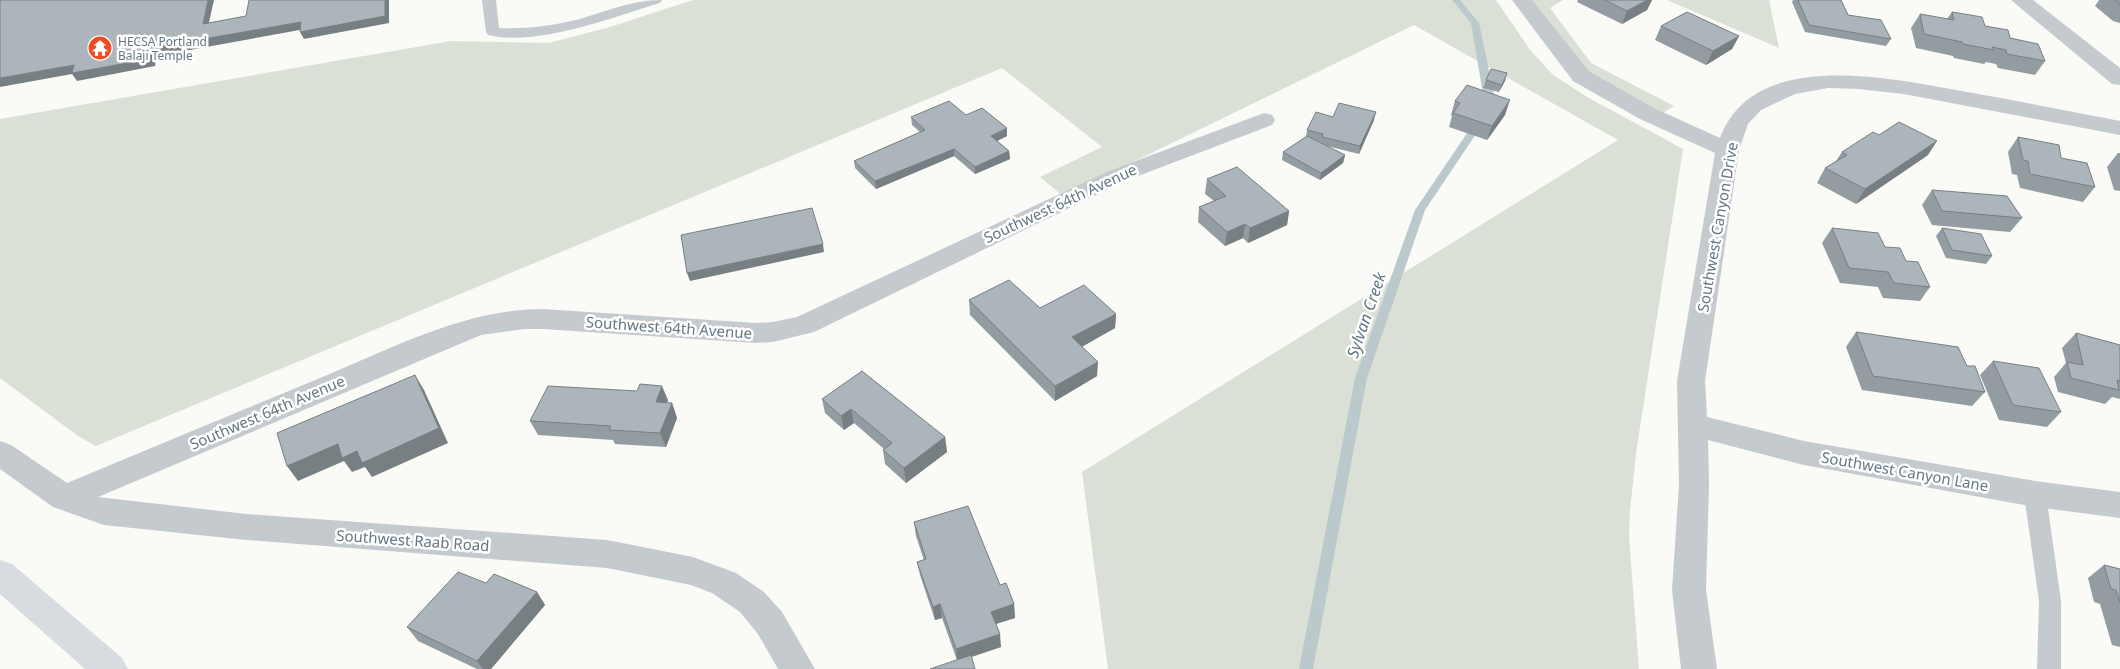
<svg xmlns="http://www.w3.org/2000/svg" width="2120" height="669" font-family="'Noto Sans',sans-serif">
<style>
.green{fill:#dae0d6}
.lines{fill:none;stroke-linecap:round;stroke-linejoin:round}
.stream{fill:#bbc9cc;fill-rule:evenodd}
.service{fill:#c5cace;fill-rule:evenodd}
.minor{fill:#c5cace;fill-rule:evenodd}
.motorway{fill:#d6dcdf;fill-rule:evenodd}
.wall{fill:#939ca1}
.shaded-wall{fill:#787f83}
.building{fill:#abb5bb;stroke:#787f83}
.labels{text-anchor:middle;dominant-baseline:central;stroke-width:5;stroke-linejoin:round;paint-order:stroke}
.far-poi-label{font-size:12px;fill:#637784;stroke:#fff;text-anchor:start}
.street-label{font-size:15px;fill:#637784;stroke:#fff}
.water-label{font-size:16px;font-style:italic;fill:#5e767e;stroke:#fff}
</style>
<rect width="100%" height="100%" fill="#fafaf7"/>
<!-- green -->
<path class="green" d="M693 0H1496L1531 51 1553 75 1587 97 1683 149 1636 453 1630 511 1629 536 1639 669H1108L1082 472 1618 140 1414 25 1063 196 1040 177 1102 147 1002 68 96 446 78 436 0 378V119L451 41 549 43 610 27Z
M1529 0H1563L1550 8 1591 63 1674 106 1663 113 1582 67Z
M1667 0H1769L1779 48Z"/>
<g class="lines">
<!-- stream -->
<path class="stream" d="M1452 0H1460L1479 23 1496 104 1493 108H1487L1485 106 1471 23Z
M1479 119 1484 122 1425 210 1367 378 1313 669H1299L1355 378 1415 210 1476 120Z"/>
<!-- service -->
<path class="service" d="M482 0H496L499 28C525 29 551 26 576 20 605 12 631 0 662 0L660 3C613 17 537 47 488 35L486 32Z
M2035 485 2043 488 2046 494 2061 601V669H2037L2039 601 2024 494 2027 488Z"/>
<!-- minor -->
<path class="minor" d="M1512 0H1532L1589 71 1656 109 1720 138C1754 46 1894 79 1967 92 2018 101 2069 111 2120 121V135L1904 94 1858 89 1828 88 1795 94 1761 110 1748 124 1739 150 1705 381 1707 417 1804 441 2035 481 2120 492V518L2035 507 1804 465 1708 440 1709 485 1706 590 1717 669H1681L1672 590 1679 485 1677 381 1715 153 1640 119 1573 81Z
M2011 0H2033L2120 68V85L2112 84Z
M1264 113 1272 115 1275 120 1272 125 1125 181 814 332 773 342 756 343 543 329H524L481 335 98 497 246 514 607 540 693 557 736 573 764 592 782 612 815 669H778L758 634 740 612 712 593 691 585 607 568 246 540 104 525 53 507 0 469V441L11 445 67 483C151 448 235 413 320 378 391 349 464 309 543 309L756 323 773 322 797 317 1109 171Z"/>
<!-- motorway -->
<path class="motorway" d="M0 560 12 564 122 658 128 669H85L0 594Z"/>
</g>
<!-- wall -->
<path class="wall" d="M1578 0H1652L1647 10 1622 24 1577 2Z
M1793 0H1841L1848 15 1891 39 1886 46 1805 32 1792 2Z
M2099 0H2120V23L2113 21 2095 6Z
M1952 12 1985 26 2010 38 2045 61 2035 75 1998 68 1996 64 1986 62 1984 64 1954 58 1953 56 1916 48 1911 28 1920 14 1947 19Z
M1661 26 1739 36 1732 49 1706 65 1655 40Z
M1486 80 1505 81 1499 92 1483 88Z
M1455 101 1505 115 1487 140 1449 127 1452 116 1451 115Z
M966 115 1007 128V136L997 141 1009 151 1010 159 975 174 954 156 876 189 855 168 854 161 920 132 912 125 911 117Z
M1333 117 1374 120 1359 154 1327 146 1345 155 1343 163 1320 180 1282 160 1283 152 1306 137 1307 130Z
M2018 137 2061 158 2095 187 2083 202 2020 188 2017 175 2012 174 2008 152Z
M1842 152 1928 155 1856 204 1817 183 1825 168 1836 161Z
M2118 153H2120V191L2114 190 2107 167Z
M1207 179 1289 211 1287 225 1248 243 1243 238 1225 246 1198 222 1199 207 1214 201 1205 194Z
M1932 190 2022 218 2010 232 1932 225 1922 205Z
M1832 228 1885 247 1906 261 1930 287 1920 301 1883 298 1878 287 1840 283 1822 243Z
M1942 228 1992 256 1986 264 1946 258 1936 236Z
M969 300 1040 308 1116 314 1115 328 1082 347 1097 376 1055 401 970 315Z
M1856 332 1967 366 1985 392 1972 406 1862 390 1846 347Z
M2076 333 2120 345V399L2112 397 2105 404 2058 392 2054 377 2066 363 2062 348Z
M1993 361 2061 412 2047 427 1999 420 1980 375Z
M822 399 945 437 947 452 906 483 885 464 883 450 884 449 854 423 844 430 825 413Z
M668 400 667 403H672L677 418 666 447 615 444 613 440 538 435 530 421Z
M914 522 1000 585 1014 604 1015 618 996 624 1001 647 957 660 942 618 935 620 920 575 917 562 924 560 916 536Z
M2104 565 2120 569V647L2112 645 2100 604 2094 602 2088 578Z
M486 583 537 592 545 605 491 669H477L418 641 407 627Z"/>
<!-- shaded-wall -->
<path class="shaded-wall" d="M208 0H214L207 31 203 24Z
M385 0H389V23L304 39 300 32Z
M1647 0H1652L1647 10 1622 24 1627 11Z
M301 22 305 29 157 56 155 66 77 81 72 74 0 87V78L74 65 152 48Z
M1739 36 1732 49 1706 65 1713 51Z
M1507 73 1505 81 1499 92 1502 85Z
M1510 100 1505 115 1487 140 1492 126Z
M1376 112 1374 120 1359 154 1360 146Z
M1007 128V136L991 144V136Z
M1937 141 1928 155 1856 204 1865 189Z
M954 149V156L876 189 875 181Z
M1009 151 1010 159 975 174V167Z
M1345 155 1343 163 1320 180 1321 173Z
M1289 211 1287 225 1248 243 1250 228Z
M1245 224 1243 238 1225 246 1227 232Z
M823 244 824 252 690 281 687 273Z
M1116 314 1115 328 1072 352V337Z
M1098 362 1097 376 1055 401V386Z
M415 375 424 390 448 443 372 477 365 467 352 472 344 461 298 481 287 466Z
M662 386 668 400 661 417 656 402Z
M672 403 677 418 666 447 660 433Z
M851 409 854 423 844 430 841 416Z
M945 437 947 452 906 483 904 468Z
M537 592 545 605 491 669H483L477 661Z
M940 604 942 618 935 620 933 607Z
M1014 604 1015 618 992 625 991 612Z
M1000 634 1001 647 957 662 956 649Z"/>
<!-- building -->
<path class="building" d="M0 0H208L203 24 246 16 249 0H385V16L300 32 301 22 152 48 150 59 72 73 74 65 0 78Z
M1605 0H1647L1627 11Z
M1798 0H1841L1848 15 1881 20 1891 39 1809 25Z
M2115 0H2120V4Z
M1687 12 1739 36 1713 51 1661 26Z
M1952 12 1982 17 1985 26 2008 30 2010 38 2038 44 2045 61 2007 54 2006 50 1992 47 1994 50 1963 44 1962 42 1924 34 1920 14 1954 20Z
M1491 69 1507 73 1502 85 1486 80Z
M1467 85 1510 100 1492 126 1453 113 1460 103 1455 101Z
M949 101 966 115 982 108 1007 128 991 136 1009 151 975 167 954 149 875 181 854 161 925 130 911 117Z
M1339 103 1376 112 1360 146 1322 137 1323 134 1307 130 1316 112 1333 117Z
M1899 122 1937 141 1865 189 1825 168 1847 155 1842 152 1873 132 1879 135Z
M1307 136 1345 155 1321 173 1283 152Z
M2018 137 2059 145 2061 158 2087 163 2095 187 2030 174 2028 161 2023 160Z
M1237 167 1289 211 1250 228 1245 224 1227 232 1199 207 1226 196 1207 179Z
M1932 190 2007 196 2022 218 1942 211Z
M812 208 823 244 687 273 681 235Z
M1832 228 1878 233 1885 247 1900 248 1906 261 1918 262 1930 287 1894 283 1888 272 1849 268Z
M1942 228 1981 234 1992 256 1952 250Z
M1009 280 1040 308 1084 285 1116 314 1072 337 1098 362 1055 386 969 300Z
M1856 332 1958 347 1967 366H1975L1985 392 1873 376Z
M2076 333 2120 345V381L2117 380 2119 390 2071 378 2067 362 2083 365Z
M1993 361 2039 368 2061 412 2013 405Z
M862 371 945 437 904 468 883 450 892 443 851 409 841 416 822 399Z
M415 375 439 428 362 463 357 451 342 458 338 444 287 466 277 433Z
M640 384 662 386 656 402 672 403 660 433 609 430 611 426 530 421 548 386 637 391Z
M968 506 1000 585 1006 583 1014 604 991 612 1000 634 956 649 940 604 933 607 917 562 926 559 914 522Z
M2104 565 2120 569V602L2116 590 2111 589Z
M458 572 486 583 494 574 537 592 477 661 407 627Z
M971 655 975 669H930Z"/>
<!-- icons -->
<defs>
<symbol id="temple-disc" viewBox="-11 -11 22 22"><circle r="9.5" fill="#ed4d24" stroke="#fff"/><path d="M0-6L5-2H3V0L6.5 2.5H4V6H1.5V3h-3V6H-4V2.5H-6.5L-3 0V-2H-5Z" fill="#fff"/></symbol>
</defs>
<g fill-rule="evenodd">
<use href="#temple-disc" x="86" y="34" width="28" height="28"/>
</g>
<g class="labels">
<!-- far-poi labels -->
<g class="far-poi-label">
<text x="118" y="41">HECSA Portland<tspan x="118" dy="14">Balaji Temple</tspan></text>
</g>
<!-- street labels -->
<g class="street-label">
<text transform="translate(1060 203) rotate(-25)">Southwest 64th Avenue</text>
<text transform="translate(1717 227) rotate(-80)">Southwest Canyon Drive</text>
<text transform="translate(669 327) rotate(4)">Southwest 64th Avenue</text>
<text transform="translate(267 412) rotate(-23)">Southwest 64th Avenue</text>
<text transform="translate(1905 471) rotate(10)">Southwest Canyon Lane</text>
<text transform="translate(413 540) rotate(4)">Southwest Raab Road</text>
</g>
<!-- water labels -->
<g class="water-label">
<text transform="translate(1366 315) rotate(-71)">Sylvan Creek</text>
</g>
</g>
</svg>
